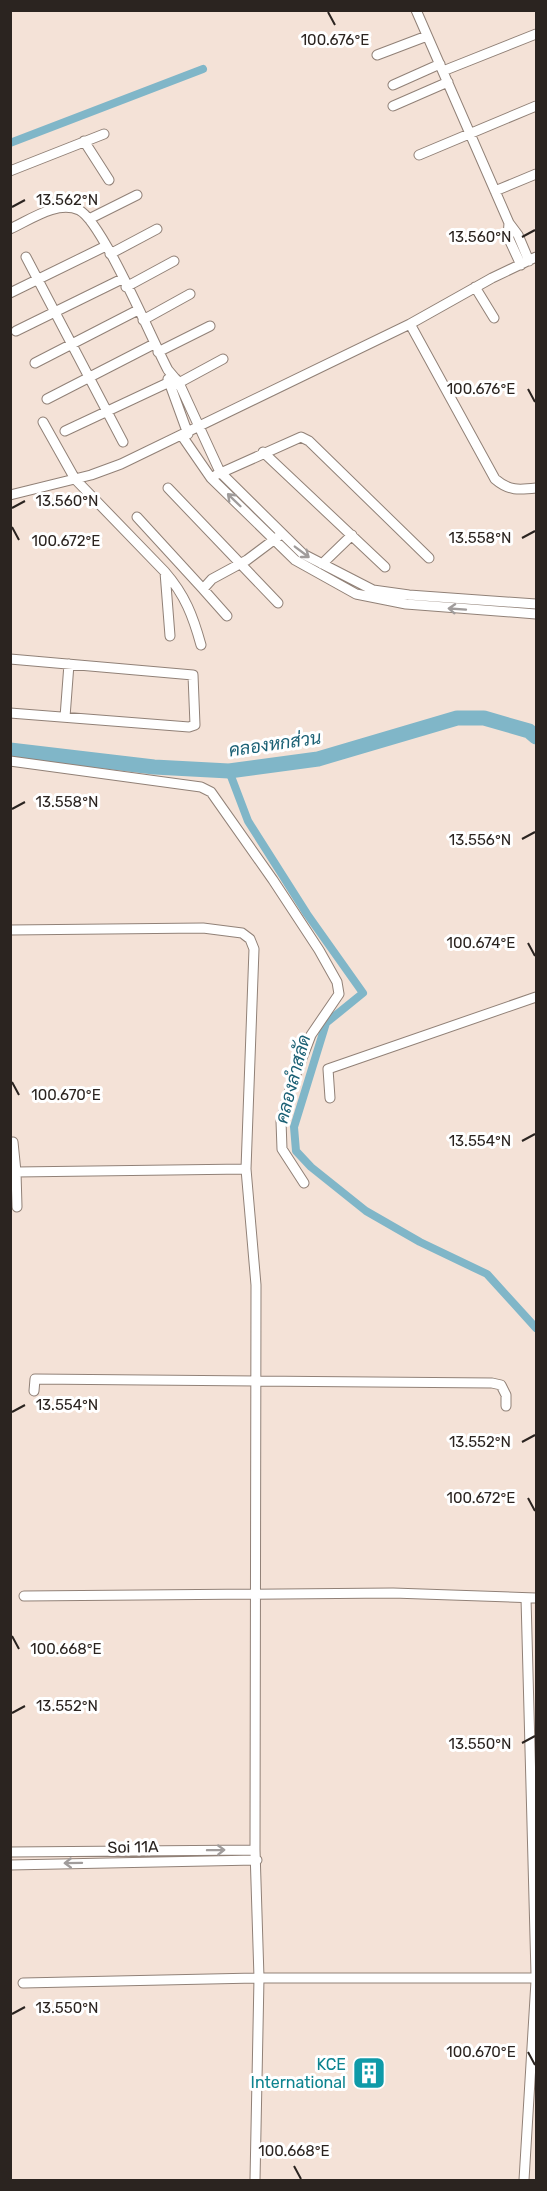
<svg xmlns="http://www.w3.org/2000/svg" width="547" height="2191" font-family="Rubik,Sarabun,sans-serif">
<style>
.lines{fill:none;stroke-linecap:round;stroke-linejoin:round}
.canal{stroke:#80b6c8;stroke-width:8}
.river{stroke:#80b6c8;stroke-width:15}
.street-casing{stroke:#918177;stroke-width:11}
.street{stroke:#fff;stroke-width:9}
.oneway{stroke:#a09c9b}
.ticks{fill:none;stroke:#2b2420;stroke-width:2}
.labels{text-anchor:middle;dominant-baseline:central;stroke-width:6;stroke-linejoin:round;paint-order:stroke}
.street-label{font-size:16px;fill:#2b2420;stroke:#fff}
.culture-label{font-size:16px;fill:#0d838f;stroke:#fff;text-anchor:end}
.water-label{font-size:18px;font-style:italic;fill:#1a6074;stroke:#fff}
.ticks-label{font-size:15px;text-anchor:middle;fill:#2b2420;stroke:#fff;stroke-width:6;stroke-linejoin:round;paint-order:stroke}
</style>
<rect width="100%" height="100%" fill="#f4e2d7"/>
<g class="lines">
<!-- canal -->
<path class="canal" d="M10 143 203 69
M229 771 248 821 307 914 363 993 326 1023 294 1127 296 1151 311 1167 366 1211 420 1242 487 1274 536 1328"/>
<!-- river -->
<path class="river" d="M10 750 154 767 229 771 318 759 457 718H484L529 731 536 737"/>
<defs>
<path id="street" d="M416 10 509 223 518 235 529 261
M377 55 427 36
M443 71 536 34
M393 85 440 64
M393 106 448 82
M84 141 109 180
M419 155 536 106
M10 171 104 134
M495 191 536 174
M89 219 137 195
M509 223 508 237 521 265
M10 229C30 220 57 200 79 210 102 221 153 342 168 370L179 383 220 472 303 554 373 590 409 595 536 604
M110 254 157 229
M26 257 123 442
M126 287 174 261
M475 287 494 318
M10 293 106 246
M143 320 190 294
M410 324 492 278 536 257
M16 331 122 279
M158 352 210 326
M35 363 138 310
M168 379 188 434
M175 385 223 359
M47 399 154 344
M43 422 75 479 165 572 170 636
M65 431 176 379
M182 436 211 478 295 560 356 594 406 604 536 614
M263 452 385 567
M216 475 301 437 309 441 429 558
M168 488 278 603
M10 495 91 475 121 464 410 324 495 479C509 491 519 490 536 488
M137 517 203 589 212 579 247 560 279 536
M322 564 352 535
M165 572C185 595 193 616 201 645
M203 589 227 616
M10 659 193 675 195 725 189 727 10 713
M65 717 69 664
M10 761 201 787 211 792 273 880 319 950 337 982 339 994 311 1035 288 1095 281 1121 282 1149 304 1183
M10 930 203 928 242 933 250 939 254 949 246 1169 256 1285 255 1850 259 1978 255 2180
M330 1098 328 1069 536 997
M13 1142 16 1172
M17 1207 16 1172 246 1169
M34 1391 35 1379 492 1383 501 1385 506 1395V1406
M24 1596 393 1593 536 1598
M526 1598 536 1974
M10 1852 255 1850
M10 1865 257 1860
M23 1983 259 1978H536
M524 2180 536 1981"/>
</defs>
<!-- street casing -->
<use href="#street" class="street-casing"/>
<!-- street -->
<use href="#street" class="street"/>
</g>
<!-- one-way arrows -->
<defs><path id="oneway-shaft" d="M-6 0H5M1.5-3L5.5 0L1.5 3" fill="none" stroke-width="1.6" stroke-linecap="round" stroke-linejoin="round" transform="scale(1.5)"/></defs>
<g class="oneway">
<use href="#oneway-shaft" transform="translate(234 500) rotate(-136)"/>
<use href="#oneway-shaft" transform="translate(302 552) rotate(37)"/>
<use href="#oneway-shaft" transform="translate(457 609) rotate(-176)"/>
<use href="#oneway-shaft" transform="translate(216 1850) rotate(-1)"/>
<use href="#oneway-shaft" transform="translate(73 1863) rotate(179)"/>
</g>
<!-- ticks -->
<path class="ticks" d="M328 12 335 25M12 207 25 200M522 237 535 230M528 389 535 402M12 508 25 501M12 527 19 540M522 538 535 531M12 809 25 802M522 839 535 832M528 943 535 956M12 1082 19 1095M522 1141 535 1134M12 1412 25 1405M522 1442 535 1435M528 1498 535 1511M12 1636 19 1649M12 1713 25 1706M522 1743 535 1736M12 2014 25 2007M528 2052 535 2065M294 2166 301 2179"/>
<!-- icons -->
<defs>
<symbol id="building-square" viewBox="-11 -11 22 22"><rect x="-9" y="-9" width="18" height="18" rx="4" fill="#0f9aa8" stroke="#fff"/><path d="M-4-6H4V6H1V3H-1V6H-4ZM-2.5-4.3h1.7v1.8h-1.7ZM.8-4.3h1.7v1.8H.8ZM-2.5-1h1.7V.8h-1.7ZM.8-1h1.7V.8H.8Z" fill="#fff"/></symbol>
</defs>
<g fill-rule="evenodd">
<use href="#building-square" x="350" y="2054" width="38" height="38"/>
</g>
<g class="labels">
<!-- street labels -->
<g class="street-label">
<text transform="translate(133 1847) rotate(-1)">Soi 11A</text>
</g>
<!-- culture labels -->
<g class="culture-label">
<text x="346" y="2064">KCE<tspan x="346" dy="18">International</tspan></text>
</g>
<!-- water labels -->
<g class="water-label">
<text transform="translate(275 744) rotate(-8)">คลองหกส่วน</text>
<text transform="translate(293 1079) rotate(-75)">คลองลำสลัด</text>
</g>
</g>
<g class="ticks-label">
<text x="335" y="45">100.676°E</text>
<text x="67" y="205">13.562°N</text>
<text x="480" y="242">13.560°N</text>
<text x="481" y="394">100.676°E</text>
<text x="67" y="506">13.560°N</text>
<text x="480" y="543">13.558°N</text>
<text x="66" y="546">100.672°E</text>
<text x="67" y="807">13.558°N</text>
<text x="480" y="845">13.556°N</text>
<text x="481" y="948">100.674°E</text>
<text x="66" y="1100">100.670°E</text>
<text x="480" y="1146">13.554°N</text>
<text x="67" y="1410">13.554°N</text>
<text x="480" y="1447">13.552°N</text>
<text x="481" y="1503">100.672°E</text>
<text x="66" y="1654">100.668°E</text>
<text x="67" y="1711">13.552°N</text>
<text x="480" y="1749">13.550°N</text>
<text x="67" y="2013">13.550°N</text>
<text x="481" y="2057">100.670°E</text>
<text x="294" y="2156">100.668°E</text>
</g>
<!-- border -->
<rect width="547" height="2191" fill="none" stroke="#2b2420" stroke-width="24"/>
</svg>
